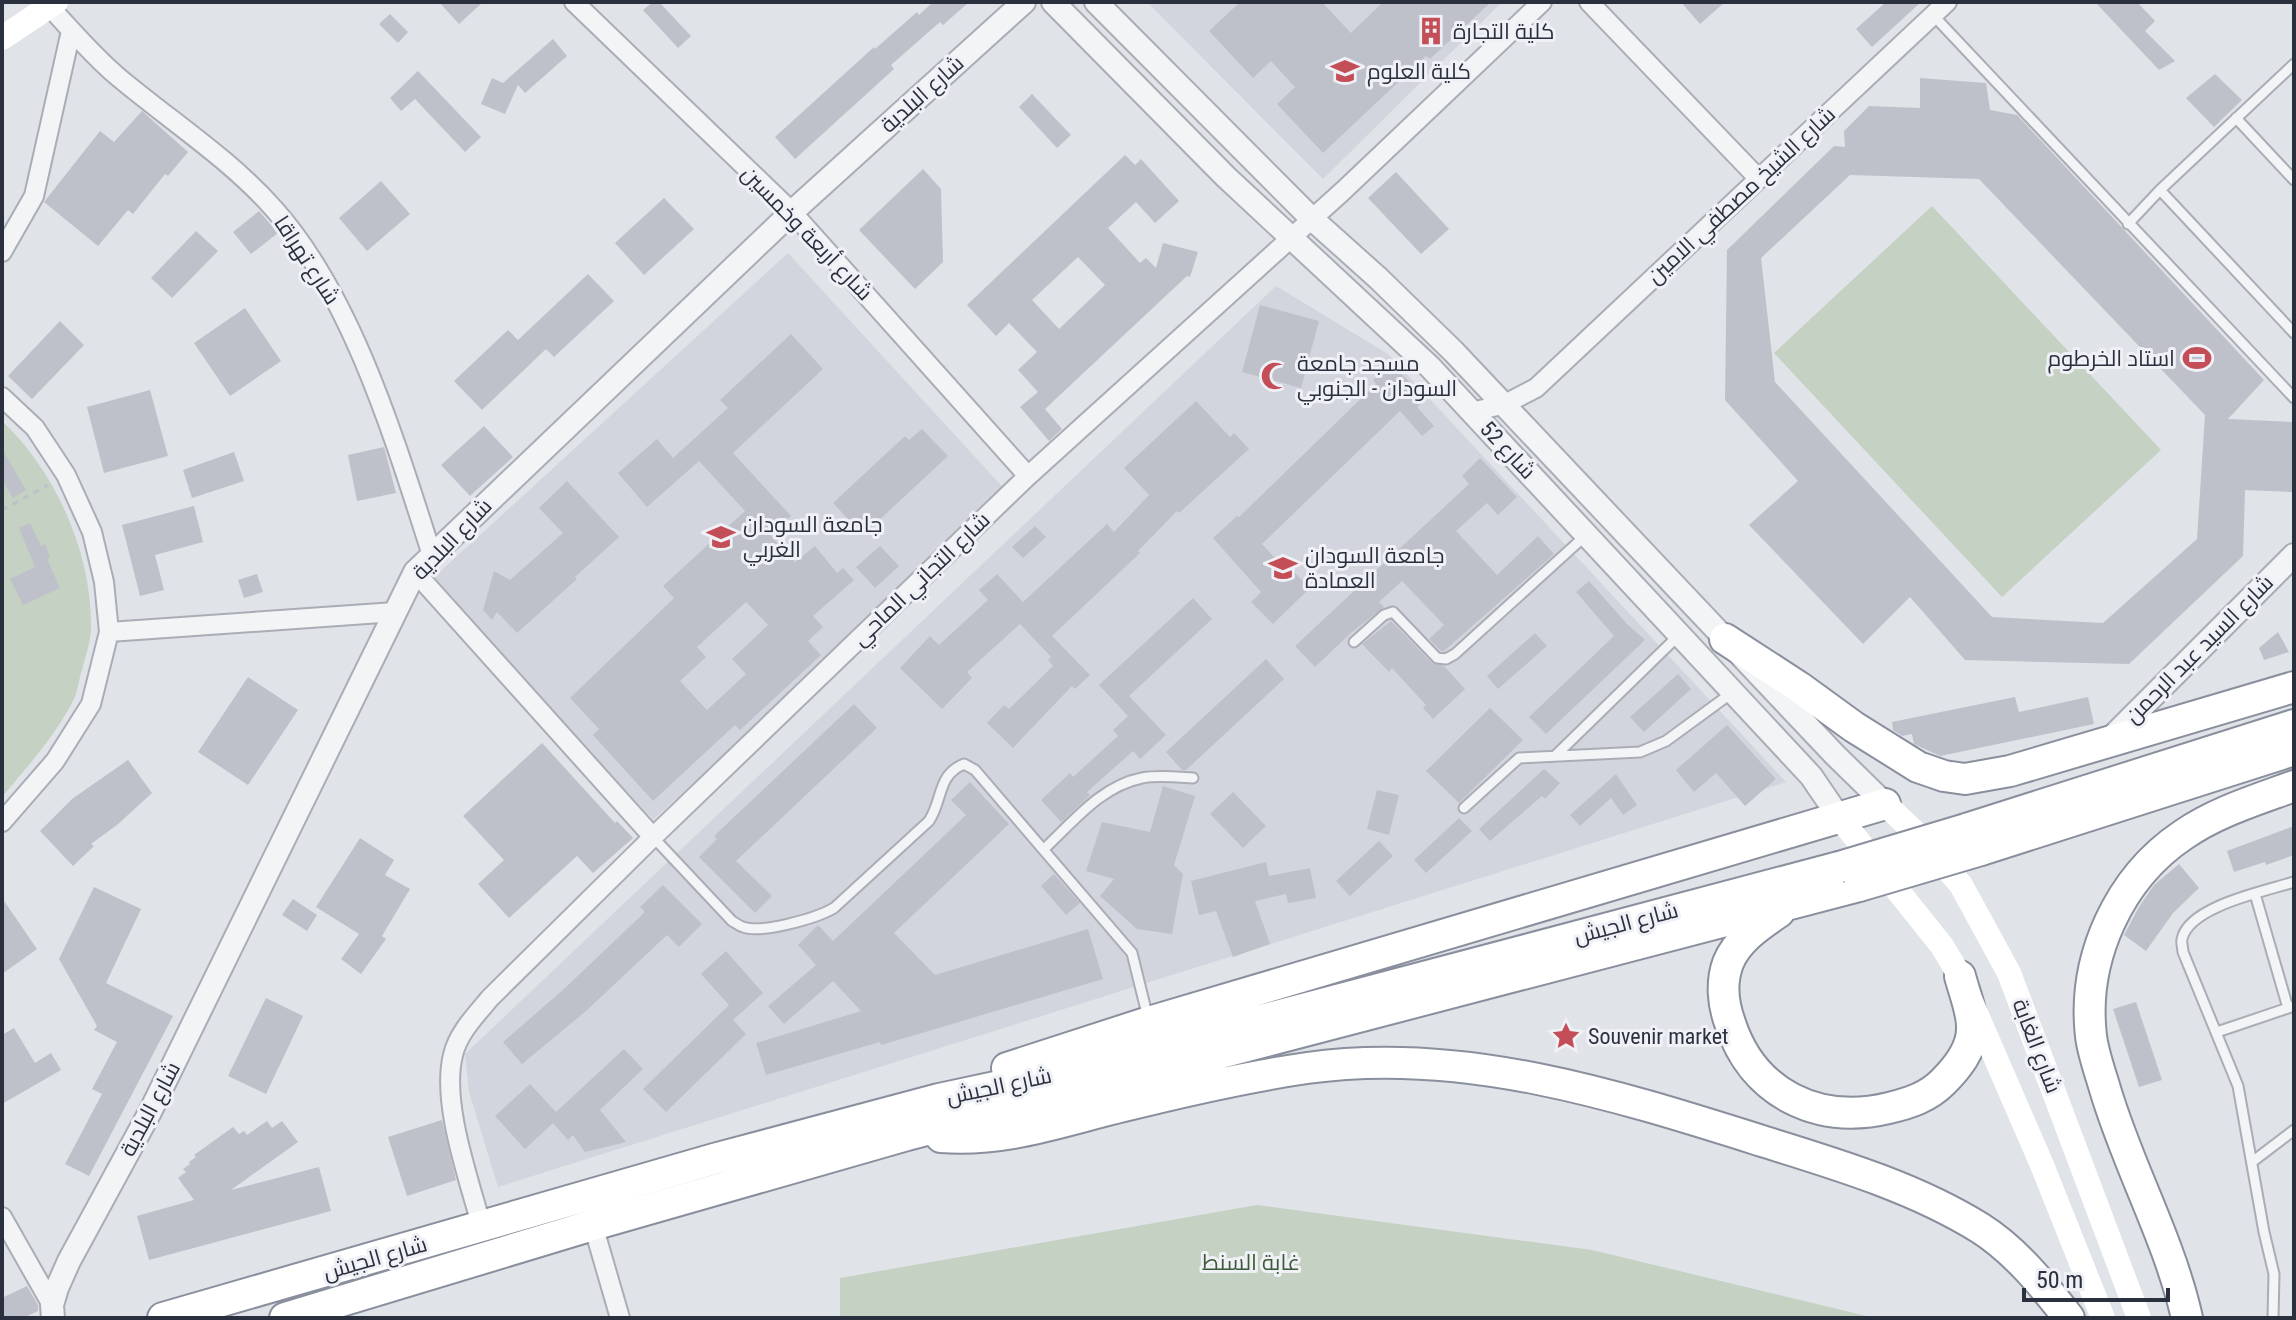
<svg xmlns="http://www.w3.org/2000/svg" width="2296" height="1320" font-family="'Roboto Condensed',Cairo,sans-serif">
<style>
.built{fill:#d2d5dd}
.green{fill:#c5d1c2}
.building{fill:#bec1ca;fill-rule:evenodd}
.lines{fill:none;stroke-linecap:round;stroke-linejoin:round}
.service-casing{stroke:#a9adb5;stroke-width:13}
.minor-casing{stroke:#a9adb5;stroke-width:22}
.tertiary-casing{stroke:#a9adb5;stroke-width:26}
.trunk-casing{stroke:#898f9d;stroke-width:34}
.path{stroke:#bec1c6;stroke-width:3;stroke-dasharray:6 6;stroke-linecap:butt}
.service{stroke:#f2f4f6;stroke-width:9}
.minor{stroke:#f2f4f6;stroke-width:18}
.tertiary{stroke:#f2f4f6;stroke-width:22}
.secondary{stroke:#fff;stroke-width:24}
.trunk{stroke:#fff;stroke-width:30}
.trunk-bridge-casing{stroke:#898f9d;stroke-width:34;stroke-linecap:butt}
.trunk-bridge{stroke:#fff;stroke-width:30}
.labels{text-anchor:middle;dominant-baseline:central;stroke-width:6;stroke-linejoin:round;paint-order:stroke}
.poi-label{font-size:22px;fill:#2a303e;stroke:#eff1f6;text-anchor:start}
.street-label{font-size:22px;fill:#2a303e;stroke:#eff1f6}
.park-label{font-size:22px;fill:#3c5938;stroke:#eff1f6}
</style>
<rect width="100%" height="100%" fill="#e0e3e8"/>
<!-- built -->
<path class="built" d="M1147 2H1502L1323 179Z
M788 253 1009 494 653 820 432 579Z
M1276 286 1388 354 1786 782 498 1187 469 1092 465 1054Z"/>
<!-- green -->
<path class="green" d="M1932 206 2161 450 2002 597 1774 353Z
M2 421C56 472 92 553 91 628 91 642 85 657 82 670 79 679 78 690 74 699 56 735 28 766 2 797Z
M1257 1205 1592 1250 1875 1318H840V1278Z"/>
<!-- building -->
<path class="building" d="M439 2H483L459 24Z
M653 2H659L691 36 678 48 643 10Z
M933 2H969L943 25 940 22 891 65 894 69 795 159 775 137 874 47 875 49 917 12 919 15Z
M1240 2H1322L1351 33 1383 2H1491L1430 59 1426 56 1323 153 1277 104 1295 87 1271 61 1253 78 1209 31Z
M1681 2H1725L1700 24Z
M1886 2H1921L1872 47 1856 29Z
M2095 2H2137L2155 21 2145 31 2175 61 2159 70Z
M390 14 408 32 398 43 379 24Z
M553 39 567 56 525 93 518 85 505 114 481 104 492 78 503 83Z
M418 71 481 137 465 152 415 99 401 111 390 98Z
M2215 74 2242 100 2214 127 2186 98Z
M1920 78 1986 83 1990 110 2017 115 2264 380 2228 419 2294 422V492L2245 490 2243 556 2129 664 1965 660 1910 597 1863 644 1749 525 1798 481 1725 400 1727 250 1834 146 1845 147 1844 131 1869 106 1920 108ZM1850 175 1979 179 2205 415 2197 539 2103 623 1992 617 1775 382 1761 258Z
M1032 94 1071 135 1057 148 1019 107Z
M142 111 188 152 168 176 165 174 133 214 128 210 98 246 44 202 100 131 114 142Z
M1125 155 1135 165 1141 159 1179 201 1155 223 1136 202 1108 228 1140 263 1146 258 1156 268 1163 243 1198 252 1190 277 1187 276 1045 409 1062 429 1049 441 1020 407 1038 392 1018 370 1037 352 1009 323 996 336 967 305ZM1078 257 1105 285 1059 329 1032 300Z
M923 169 941 189 943 262 915 289 859 230Z
M1396 172 1449 229 1421 254 1368 198Z
M381 181 410 214 367 251 339 218Z
M664 198 694 229 644 275 615 243Z
M259 211 278 233 251 254 233 232Z
M196 231 218 251 172 298 151 278Z
M588 274 614 301 554 357 546 349 482 410 454 381 508 330 518 340Z
M1260 305 1319 321 1301 388 1242 372Z
M245 308 281 361 230 396 194 343Z
M60 321 84 345 32 399 8 376Z
M791 334 823 369 733 453 791 516 770 535 795 562 815 546 837 573 843 568 854 580 813 616 823 627 808 641 821 655 740 730 735 725 653 801 593 735 599 729 570 698 674 598 663 586 745 511 699 461 647 507 618 473 657 439 673 458 728 408 720 400ZM746 602 768 625 732 659 746 674 707 710 680 681 706 657 697 647Z
M1391 363 1426 399 1417 407 1434 426 1422 436 1400 411 1262 544 1285 569 1288 566 1310 588 1273 624 1251 602 1261 592 1213 538 1237 516 1239 517 1376 384 1373 380Z
M150 390 168 456 104 473 87 407Z
M1196 401 1230 437 1234 433 1249 449 1179 513 1177 511 1138 551 1140 553 1052 636 1090 675 1075 689 1072 686 1013 748 987 723 1004 705 1009 709 1053 666 1048 660 1051 657 1020 624 967 672 972 678 942 709 900 668 930 636 939 645 988 600 979 590 997 574 1023 602 1107 524 1114 532 1149 495 1124 468Z
M484 426 513 457 470 496 441 465Z
M922 429 948 456 863 535 833 503 905 436 909 440Z
M384 447 396 493 357 501 348 455Z
M2 449 26 490 13 498 2 480Z
M234 452 244 481 192 498 183 470Z
M1480 458 1517 497 1498 515 1487 503 1456 531 1497 575 1538 536 1554 554 1444 651H1441L1429 639 1444 625 1402 581 1379 602 1384 607 1351 633 1315 667 1295 646 1469 484 1462 476Z
M567 481 619 537 575 577 577 579 517 633 497 612 492 620 483 610 494 571 510 580 563 533 539 508Z
M194 506 203 542 155 555 164 590 140 596 122 525Z
M30 523 41 546 45 544 50 558 47 559 60 588 23 605 10 579 35 567 19 528Z
M1035 526 1046 537 1023 558 1012 547Z
M880 546 899 566 875 588 856 567Z
M257 574 263 592 244 598 238 580Z
M1589 581 1627 624 1645 640 1546 734 1529 717 1614 636 1576 592Z
M1193 598 1212 619 1129 696 1166 735 1140 759 1133 751 1087 792 1090 795 1061 822 1041 800 1070 773 1073 777 1118 736 1113 730 1128 716 1099 685Z
M1391 621 1432 663 1444 666 1465 689 1433 719 1423 708 1426 705 1392 668 1389 672 1362 644Z
M2278 632 2289 652 2264 660 2259 648Z
M1535 633 1547 646 1498 689 1487 676Z
M1266 659 1284 679 1186 770H1182L1166 752Z
M1678 674 1691 689 1644 732 1630 717Z
M248 677 298 710 248 785 198 752Z
M2015 697 2019 712 2088 697 2094 724 1940 756 1914 744 1912 734 1902 736 1893 730 1892 722Z
M854 704 877 728 736 861 772 896 755 913 699 857 717 839 714 836Z
M1490 708 1523 740 1459 803 1426 771Z
M1727 725 1776 779 1745 806 1716 773 1694 792 1676 770Z
M542 743 615 823 617 821 633 838 593 873 577 856 509 918 478 884 504 860 463 816Z
M128 760 152 793 117 825 91 844 94 846 73 866 40 831 72 799Z
M1544 769 1560 783 1545 799 1542 796 1490 841 1479 829Z
M1616 774 1637 805 1623 815 1611 798 1580 826 1570 815Z
M970 782 1009 824 894 933 935 975 1088 929 1103 979 932 1030 881 1045 880 1042 766 1075 756 1043 861 1011 833 981 784 1024 768 1006 816 965 798 945 818 925 833 941 966 815 951 800Z
M1163 786 1195 796 1174 865 1183 874 1172 934 1137 929 1100 896 1114 879 1086 871 1102 822 1150 832Z
M1377 790 1399 795 1389 835 1367 829Z
M1233 792 1266 826 1243 848 1210 814Z
M1459 818 1472 831 1426 873 1414 860Z
M2294 826V855L2266 865 2265 862 2234 872 2227 851Z
M360 838 394 860 385 875 410 889 382 936 386 939 361 974 341 959 359 934 316 907Z
M1379 841 1393 856 1350 896 1336 881Z
M1266 862 1269 876 1310 868 1316 898 1288 903 1286 894 1255 901 1270 944 1233 957 1216 911 1199 915 1191 881Z
M2179 864 2199 888 2173 913 2146 951 2124 935 2139 907 2154 885Z
M1054 874 1080 903 1066 915 1041 886Z
M663 885 702 924 679 947 667 935 586 1011 522 1064 503 1042 565 988 645 912 640 907Z
M94 887 141 909 106 983 173 1016 89 1176 65 1164 102 1094 92 1089 117 1042 94 1030 97 1026 59 959Z
M2 898 37 949 2 974Z
M293 899 317 915 307 931 282 915Z
M726 951 763 993 733 1020 746 1034 666 1112 643 1089 729 1005 701 974Z
M266 998 303 1016 266 1094 228 1076Z
M2136 1002 2162 1080 2139 1087 2113 1009Z
M14 1028 35 1063 51 1053 61 1070 2 1104V1035Z
M624 1049 643 1069 600 1110 626 1142 585 1152 573 1135 568 1140 553 1123 525 1149 495 1116 530 1084 556 1112Z
M442 1120 456 1180 407 1196 388 1137Z
M267 1121 272 1128 282 1121 298 1142 231 1190 319 1167 331 1211 149 1260 137 1216 194 1200 178 1178 186 1172 183 1169 190 1164 189 1162 196 1157 194 1155 233 1127 239 1134 244 1131 247 1135Z
M27 1286 38 1305V1311L23 1318H2V1298Z"/>
<g class="lines">
<defs>
<path id="service" d="M1933 15 2294 398
M2236 118 2294 180
M2160 190 2294 333
M2128 224 2160 190 2294 64
M1354 642 1384 615 1393 612 1437 658 1446 659 1455 654 1585 536
M1555 756 1679 635
M1464 808 1519 758 1640 752 1666 741 1733 692
M653 837 732 921C736 923 739 926 743 927 762 934 817 918 834 908L929 821C943 800 937 775 964 764L975 770 1132 953 1148 1018
M1044 849C1073 822 1101 786 1142 778 1158 775 1176 777 1193 778
M2255 894 2288 1008
M2217 1032 2294 1006
M2252 1162 2294 1130
M2273 1318 2274 1274 2264 1232 2238 1086 2183 952C2183 948 2181 943 2182 939 2189 906 2266 891 2294 882"/>
<path id="minor" d="M45 2C69 27 90 53 117 76 169 120 229 158 274 209 353 297 396 444 432 555
M574 2 792 212 1028 476
M1589 2 1759 179
M2 252 34 196 71 31
M2 397 35 428 66 475 92 532 104 582 109 632 91 704 55 761 2 822
M1472 412 1505 404 1536 388 1947 2
M415 572 653 837
M109 632 395 612
M2 1217 52 1305
M593 1225 620 1318
M482 1228C469 1179 441 1103 453 1055 458 1033 476 1015 490 998L653 837 1028 476 1344 190 1542 2"/>
<path id="tertiary" d="M1053 2 1226 177 1430 367 1811 776 1839 817
M1096 2 1311 218 1378 278 1454 352 1835 755 1885 804
M2108 741 2294 555
M53 1318 52 1305 57 1288 69 1261 150 1112 415 572 792 212 1024 2"/>
<path id="trunk" d="M1725 639 1799 687 1854 727 1918 767 1944 776 1965 779 2010 771 2294 687
M1966 829 2294 725
M1981 850 2294 750
M1779 912C1760 925 1737 940 1728 963 1721 982 1723 1004 1730 1023 1753 1094 1818 1125 1889 1108 1910 1103 1928 1097 1943 1082 1957 1068 1972 1050 1972 1029 1973 1013 1964 992 1960 976
M1007 1068 1149 1022 1885 804
M941 1137C1006 1142 1061 1121 1124 1106 1184 1091 1245 1077 1307 1068 1462 1046 1616 1095 1762 1141 1836 1164 1914 1187 1980 1228 2015 1250 2044 1286 2069 1318
M163 1318 714 1159 939 1099 1065 1072 1839 867
M285 1318 593 1225 907 1135 1859 886
M2187 1318C2169 1238 2128 1167 2105 1089 2100 1072 2093 1053 2091 1036 2082 958 2119 878 2183 835 2216 812 2256 800 2294 786"/>
</defs>
<!-- service casing -->
<use href="#service" class="service-casing"/>
<!-- minor casing -->
<use href="#minor" class="minor-casing"/>
<!-- tertiary casing -->
<use href="#tertiary" class="tertiary-casing"/>
<!-- trunk casing -->
<use href="#trunk" class="trunk-casing"/>
<!-- path -->
<path class="path" d="M2 510 48 485"/>
<!-- service -->
<use href="#service" class="service"/>
<!-- minor -->
<use href="#minor" class="minor"/>
<!-- tertiary -->
<use href="#tertiary" class="tertiary"/>
<!-- secondary -->
<path class="secondary" d="M2 38 56 2
M1885 804 1921 838 1961 885 2009 973 2139 1318
M1839 817 1942 946 1960 976 2042 1165 2103 1318"/>
<!-- trunk -->
<use href="#trunk" class="trunk"/>
<defs>
<path id="trunk-bridge" d="M1839 867 1966 829
M1859 886 1981 850"/>
</defs>
<!-- trunk-bridge casing -->
<use href="#trunk-bridge" class="trunk-bridge-casing"/>
<!-- trunk-bridge -->
<use href="#trunk-bridge" class="trunk-bridge"/>
</g>
<!-- icons -->
<defs>
<symbol id="building-bare" viewBox="-9 -9 18 18"><path d="M-4-6H4V6H1V3H-1V6H-4ZM-2.5-4.3h1.7v1.8h-1.7ZM.8-4.3h1.7v1.8H.8ZM-2.5-1h1.7V.8h-1.7ZM.8-1h1.7V.8H.8Z" fill="#c44e57" stroke="#eff1f6" stroke-width="2.5" paint-order="stroke"/></symbol>
<symbol id="university-bare" viewBox="-9 -9 18 18"><path d="M0-5L7-2L0 1L-7-2ZM-4 1L0 2.5L4 1V4Q0 6-4 4Z" fill="#c44e57" stroke="#eff1f6" stroke-width="2.5" paint-order="stroke"/></symbol>
<symbol id="stadium-bare" viewBox="-9 -9 18 18"><path d="M0-5a6.5 5 0 1 0 0 10a6.5 5 0 1 0 0-10ZM-3.5-1.8h7v3.6h-7Z" fill="#c44e57" stroke="#eff1f6" stroke-width="2.5" paint-order="stroke"/></symbol>
<symbol id="mosque-bare" viewBox="-9 -9 18 18"><path d="M3.5-4.9A6 6 0 1 0 3.5 4.9A5 5 0 1 1 3.5-4.9Z" fill="#c44e57" stroke="#eff1f6" stroke-width="2.5" paint-order="stroke"/></symbol>
<symbol id="sight-bare" viewBox="-9 -9 18 18"><path d="M0-6L1.8-2.2L6-1.7L2.9 1.2L3.7 5.4L0 3.3L-3.7 5.4L-2.9 1.2L-6-1.7L-1.8-2.2Z" fill="#c44e57" stroke="#eff1f6" stroke-width="2.5" paint-order="stroke"/></symbol>
</defs>
<g fill-rule="evenodd">
<use href="#building-bare" x="1411" y="11" width="40" height="40"/>
<use href="#university-bare" x="1325" y="51" width="40" height="40"/>
<use href="#stadium-bare" x="2177" y="338" width="40" height="40"/>
<use href="#mosque-bare" x="1255" y="356" width="40" height="40"/>
<use href="#university-bare" x="701" y="517" width="40" height="40"/>
<use href="#university-bare" x="1263" y="548" width="40" height="40"/>
<use href="#sight-bare" x="1546" y="1016" width="40" height="40"/>
</g>
<g class="labels">
<!-- poi labels -->
<g class="poi-label">
<text x="1453" y="31">كلية التجارة</text>
<text x="1367" y="71">كلية العلوم</text>
<text x="2175" y="358" text-anchor="end">استاد الخرطوم</text>
<text x="1297" y="363">مسجد جامعة<tspan x="1297" dy="25">السودان - الجنوبي</tspan></text>
<text x="743" y="524">جامعة السودان<tspan x="743" dy="25">الغربي</tspan></text>
<text x="1305" y="555">جامعة السودان<tspan x="1305" dy="25">العمادة</tspan></text>
<text x="1588" y="1036">Souvenir market</text>
</g>
<!-- street labels -->
<g class="street-label">
<text transform="translate(922 94) rotate(-42)">شارع البلدية</text>
<text transform="translate(1741 195) rotate(-43)">شارع الشيخ مصطفي الامين</text>
<text transform="translate(807 233) rotate(46)">شارع أربعة وخمسين</text>
<text transform="translate(307 260) rotate(57)">شارع تهراقا</text>
<text transform="translate(1508 450) rotate(47)">شارع 52</text>
<text transform="translate(452 539) rotate(-46)">شارع البلدية</text>
<text transform="translate(921 579) rotate(-44)">شارع التجاني الماحي</text>
<text transform="translate(2199 649) rotate(-45)">شارع السيد عبد الرحمن</text>
<text transform="translate(1626 923) rotate(-15)">شارع الجيش</text>
<text transform="translate(2037 1046) rotate(69)">شارع الغابة</text>
<text transform="translate(999 1086) rotate(-12)">شارع الجيش</text>
<text transform="translate(150 1109) rotate(-62)">شارع البلدية</text>
<text transform="translate(375 1258) rotate(-16)">شارع الجيش</text>
</g>
<!-- park labels -->
<g class="park-label">
<text x="1251" y="1262">غابة السنط</text>
</g>
</g>
<!-- border -->
<rect width="2296" height="1320" fill="none" stroke="#2a303e" stroke-width="8"/>
<!-- scale -->
<path d="M2024 1288v12h144v-12" fill="none" stroke="#2a303e" stroke-width="4"/>
<text x="2036" y="1288" font-size="24" fill="#2a303e" stroke="#eff1f6" stroke-width="6" paint-order="stroke">50 m</text>
</svg>
